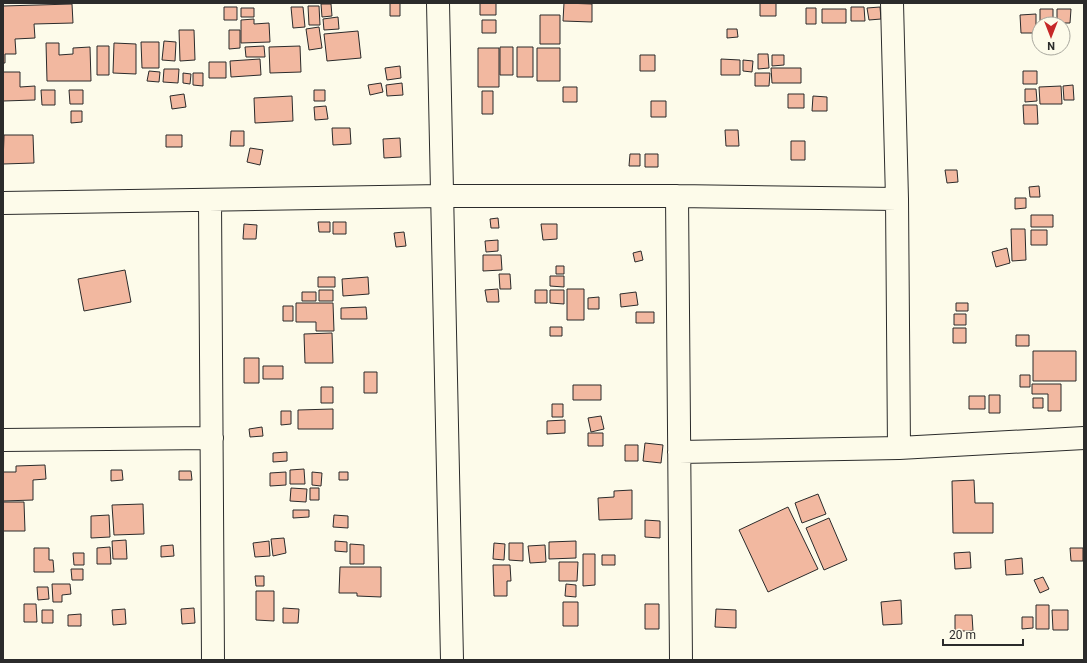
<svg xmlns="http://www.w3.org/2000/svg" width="1087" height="663" font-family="Roboto,sans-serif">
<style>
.building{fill:#f2b8a0;stroke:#2b2b2b}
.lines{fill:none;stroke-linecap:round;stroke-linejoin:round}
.minor-casing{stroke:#2b2b2b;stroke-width:24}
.minor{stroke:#fdfbea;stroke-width:22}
</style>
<rect width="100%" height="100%" fill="#fdfbea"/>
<!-- building -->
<path class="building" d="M390 3H400V16H390Z
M480 3H496V15H480Z
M564 3 592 4V22L563 21Z
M760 3H776V16H760Z
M72 4 73 23 34 24 35 38 15 39 16 54H5V63H3V6Z
M321 4H331L332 16 322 17Z
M308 6H319L320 25H309Z
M224 7H237V20H224Z
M291 7H303L305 27 293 28Z
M851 7H864L865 21H851Z
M880 7 881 19 869 20 867 8Z
M241 8H254V17H241Z
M806 8H816V24H806Z
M822 9H846V23H822Z
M1040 9H1053V24H1040Z
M1057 9H1071L1070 23H1057Z
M1036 14V33H1021L1020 15Z
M540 15H560V44H540Z
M338 17 339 29 324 30 323 19Z
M254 19V24L269 23 270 42 241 43V20Z
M482 20H496V33H482Z
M319 27 322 48 309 50 306 29Z
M727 29H737L738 37 727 38Z
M179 30H194L195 60 180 61Z
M229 30H240V48L229 49Z
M358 31 361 58 327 61 324 34Z
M164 41 176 42 175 61 162 60Z
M141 42H159V68H142Z
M46 43H59V55L73 54V48L90 47 91 81H47Z
M114 43 136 44V74L113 73Z
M97 46H109V75H97Z
M264 46 265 57H246L245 47Z
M300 46 301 72 270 73 269 47Z
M500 47H513V75H500Z
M517 47H533V77H517Z
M478 48H499V87H478Z
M537 48H560V81H537Z
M758 54H768L769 68 758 69Z
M640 55H655V71H640Z
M772 55H784V65L772 66Z
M260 59 261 75 231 77 230 61Z
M721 59 740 60V75H721Z
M743 60 753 61 752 72 743 71Z
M209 62H226V78H209Z
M400 66 401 78 387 80 385 68Z
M771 68H801V83H772Z
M164 69H179L178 83 163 82Z
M149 71 160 72 159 82 147 81Z
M1023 71H1037V84H1023Z
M3 72H20V87L35 86V100L3 101Z
M183 73 191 74 190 84 183 83Z
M193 73H203V86L193 85Z
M755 73H770L769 86H755Z
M381 83 383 92 370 95 368 85Z
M402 83 403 95 387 96 386 85Z
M1073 85 1074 100H1064L1063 86Z
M1061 86 1062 104H1040L1039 87Z
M563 87H577V102H563Z
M1025 89H1036L1037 101 1025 102Z
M41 90H55V105H42Z
M69 90H83V104H70Z
M314 90H325V101H314Z
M482 91H493V114H482Z
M184 94 186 107 172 109 170 96Z
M788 94H804V108H788Z
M292 96 293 121 255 123 254 98Z
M813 96 827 97V111H812Z
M651 101H666V117H651Z
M1023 105H1037L1038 124H1024Z
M326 106 328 119 315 120 314 107Z
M71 111H82V122L71 123Z
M332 128H350L351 144 333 145Z
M725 130H738L739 146H726Z
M231 131H244V146H230Z
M4 135H33L34 163 3 164Z
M166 135H182V147H166Z
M400 138 401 157 384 158 383 139Z
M791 141H805V160H791Z
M250 148 263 150 260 165 247 162Z
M630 154H640V166H629Z
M645 154H658V167H645Z
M945 170H957L958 182 947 183Z
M1039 186 1040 197H1030L1029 187Z
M1015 198H1026V208L1015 209Z
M1031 215H1053V227H1031Z
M498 218 499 228H491L490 219Z
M318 222H330V232H319Z
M333 222H346V234H333Z
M244 224 257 225 256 239H243Z
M541 224H557V239L543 240Z
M1011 229H1025L1026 260 1012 261Z
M1031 230H1047V245H1031Z
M404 232 406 246 396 247 394 233Z
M498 240V251L486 252 485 241Z
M1007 248 1010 263 996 267 992 252Z
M641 251 643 260 635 262 633 253Z
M483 255H501L502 270 483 271Z
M556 266H564V274H556Z
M125 270 131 302 84 311 78 279Z
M499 274H510L511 289H500Z
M550 276H564V287L550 286Z
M318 277H335V287H318Z
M368 277 369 294 343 296 342 279Z
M498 289 499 302H487L485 290Z
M567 289H584V320H567Z
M319 290H333V301H319Z
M535 290H547V303H535Z
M550 290H564V304L550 303Z
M302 292H316V301H302Z
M636 292 638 305 621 307 620 294Z
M599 297V309H588V298Z
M296 303H333L334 331H316V322H296Z
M956 303H968V311H956Z
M283 306H293V321H283Z
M366 307 367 319H341V308Z
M636 312H654V323H636Z
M954 314H966V325H954Z
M550 327H562V336H550Z
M953 328H966V343H953Z
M332 333 333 363H305L304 334Z
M1016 335H1029V346H1016Z
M1033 351H1076V381H1033Z
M244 358H259V383H244Z
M263 366H283V379H263Z
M364 372H377V393H364Z
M1020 375H1030V387H1020Z
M1032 384H1061V411H1048V394H1032Z
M573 385H601V400H573Z
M321 387H333V403H321Z
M989 395H1000V413H989Z
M969 396H985V409H969Z
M1033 398H1043V408H1033Z
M552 404H563V417H552Z
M333 409V429H298V410Z
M281 411H291V424L281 425Z
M601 416 604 429 591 432 588 418Z
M565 420V433L547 434V421Z
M262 427 263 436 250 437 249 429Z
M588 433H603V446H588Z
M645 443 663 445 661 463 643 461Z
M625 445H638V461H625Z
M287 452V461L273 462V453Z
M45 465 46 479 33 480V500L3 501V472H16V466Z
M304 469 305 484H290V470Z
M111 470H122L123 480 111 481Z
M179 471H191L192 480H179Z
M286 472V485L270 486V473Z
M312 472 322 473 321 486 312 485Z
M339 472H348V480H339Z
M974 480 975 503H993V533H953L952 481Z
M291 488 307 489 306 502 290 501Z
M310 488H319V500H310Z
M632 490V519L599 520 598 498 614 497V491Z
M818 494 826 514 802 523 795 503Z
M3 502H24L25 531H3Z
M143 504 144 534 114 535 112 505Z
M788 507 818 569 768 592 739 530Z
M293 510H309V517L293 518Z
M109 515 110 537 91 538V516Z
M334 515 348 516V528L333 527Z
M829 518 847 560 824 570 806 528Z
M645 520 660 521V538L645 537Z
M284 538 286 553 273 556 271 539Z
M126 540 127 559H113L112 541Z
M269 541 270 556 255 557 253 543Z
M335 541 347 542V552L335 551Z
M576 541V558L549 559V542Z
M494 543 505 544 504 560 493 559Z
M509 543H523V561L509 560Z
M350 544 364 545V564H350Z
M173 545 174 556 161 557V546Z
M545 545 546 562 530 563 528 546Z
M110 547 111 564H97V548Z
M34 548H49V560H53L54 572H34Z
M1070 548H1083V561H1071Z
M970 552 971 568 955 569 954 553Z
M73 553H84V565H74Z
M583 554H595V585L583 586Z
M602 555H615V565H602Z
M1022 558 1023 574 1006 575 1005 560Z
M559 562H578L577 581H559Z
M493 565H510L511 581H507V596H494Z
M340 567H381V597L357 596V593H339Z
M71 569H83V580H72Z
M255 576H264V586H256Z
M1043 577 1049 589 1040 593 1034 580Z
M52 584H70L71 594 62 595V602H53Z
M566 584 576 585V597L565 596Z
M37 587H48L49 599 38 600Z
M256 591H274V621L256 620Z
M901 600 902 624 883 625 881 602Z
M563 602H578V626H563Z
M24 604H36L37 622H24Z
M645 604H659V629H645Z
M1036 605H1049V629H1036Z
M194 608 195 623 182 624 181 609Z
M283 608 299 609 298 623H283Z
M125 609 126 624 113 625 112 610Z
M716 609 736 610V628L715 627Z
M42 610H53V623H42Z
M1052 610H1068V630H1053Z
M81 614V626H68V615Z
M955 615H972L973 631H955Z
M1022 617H1033V628L1022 629Z"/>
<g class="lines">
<defs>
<path id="minor" d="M438 3 452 660
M892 3 897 199 899 448
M677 196 681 660
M210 201 213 660
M3 203 442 196H677L897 199
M3 440 212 438
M679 452 899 448 1084 438"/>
</defs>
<!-- minor casing -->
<use href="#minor" class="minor-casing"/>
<!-- minor -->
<use href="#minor" class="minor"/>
</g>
<!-- border -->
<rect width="1087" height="663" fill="none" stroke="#2b2b2b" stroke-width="8"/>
<!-- north arrow -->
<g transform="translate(1051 36) rotate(180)"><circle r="19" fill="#fdfbea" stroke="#a9a89e"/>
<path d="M0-3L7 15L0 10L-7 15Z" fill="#c62828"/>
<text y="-6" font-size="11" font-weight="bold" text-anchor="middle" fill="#2b2b2b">N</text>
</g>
<!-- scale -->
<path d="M943 639v6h80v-6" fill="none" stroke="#2b2b2b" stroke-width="2"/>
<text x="949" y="639" font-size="12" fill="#2b2b2b" stroke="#fdfbea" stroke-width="3" paint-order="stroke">20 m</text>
</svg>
